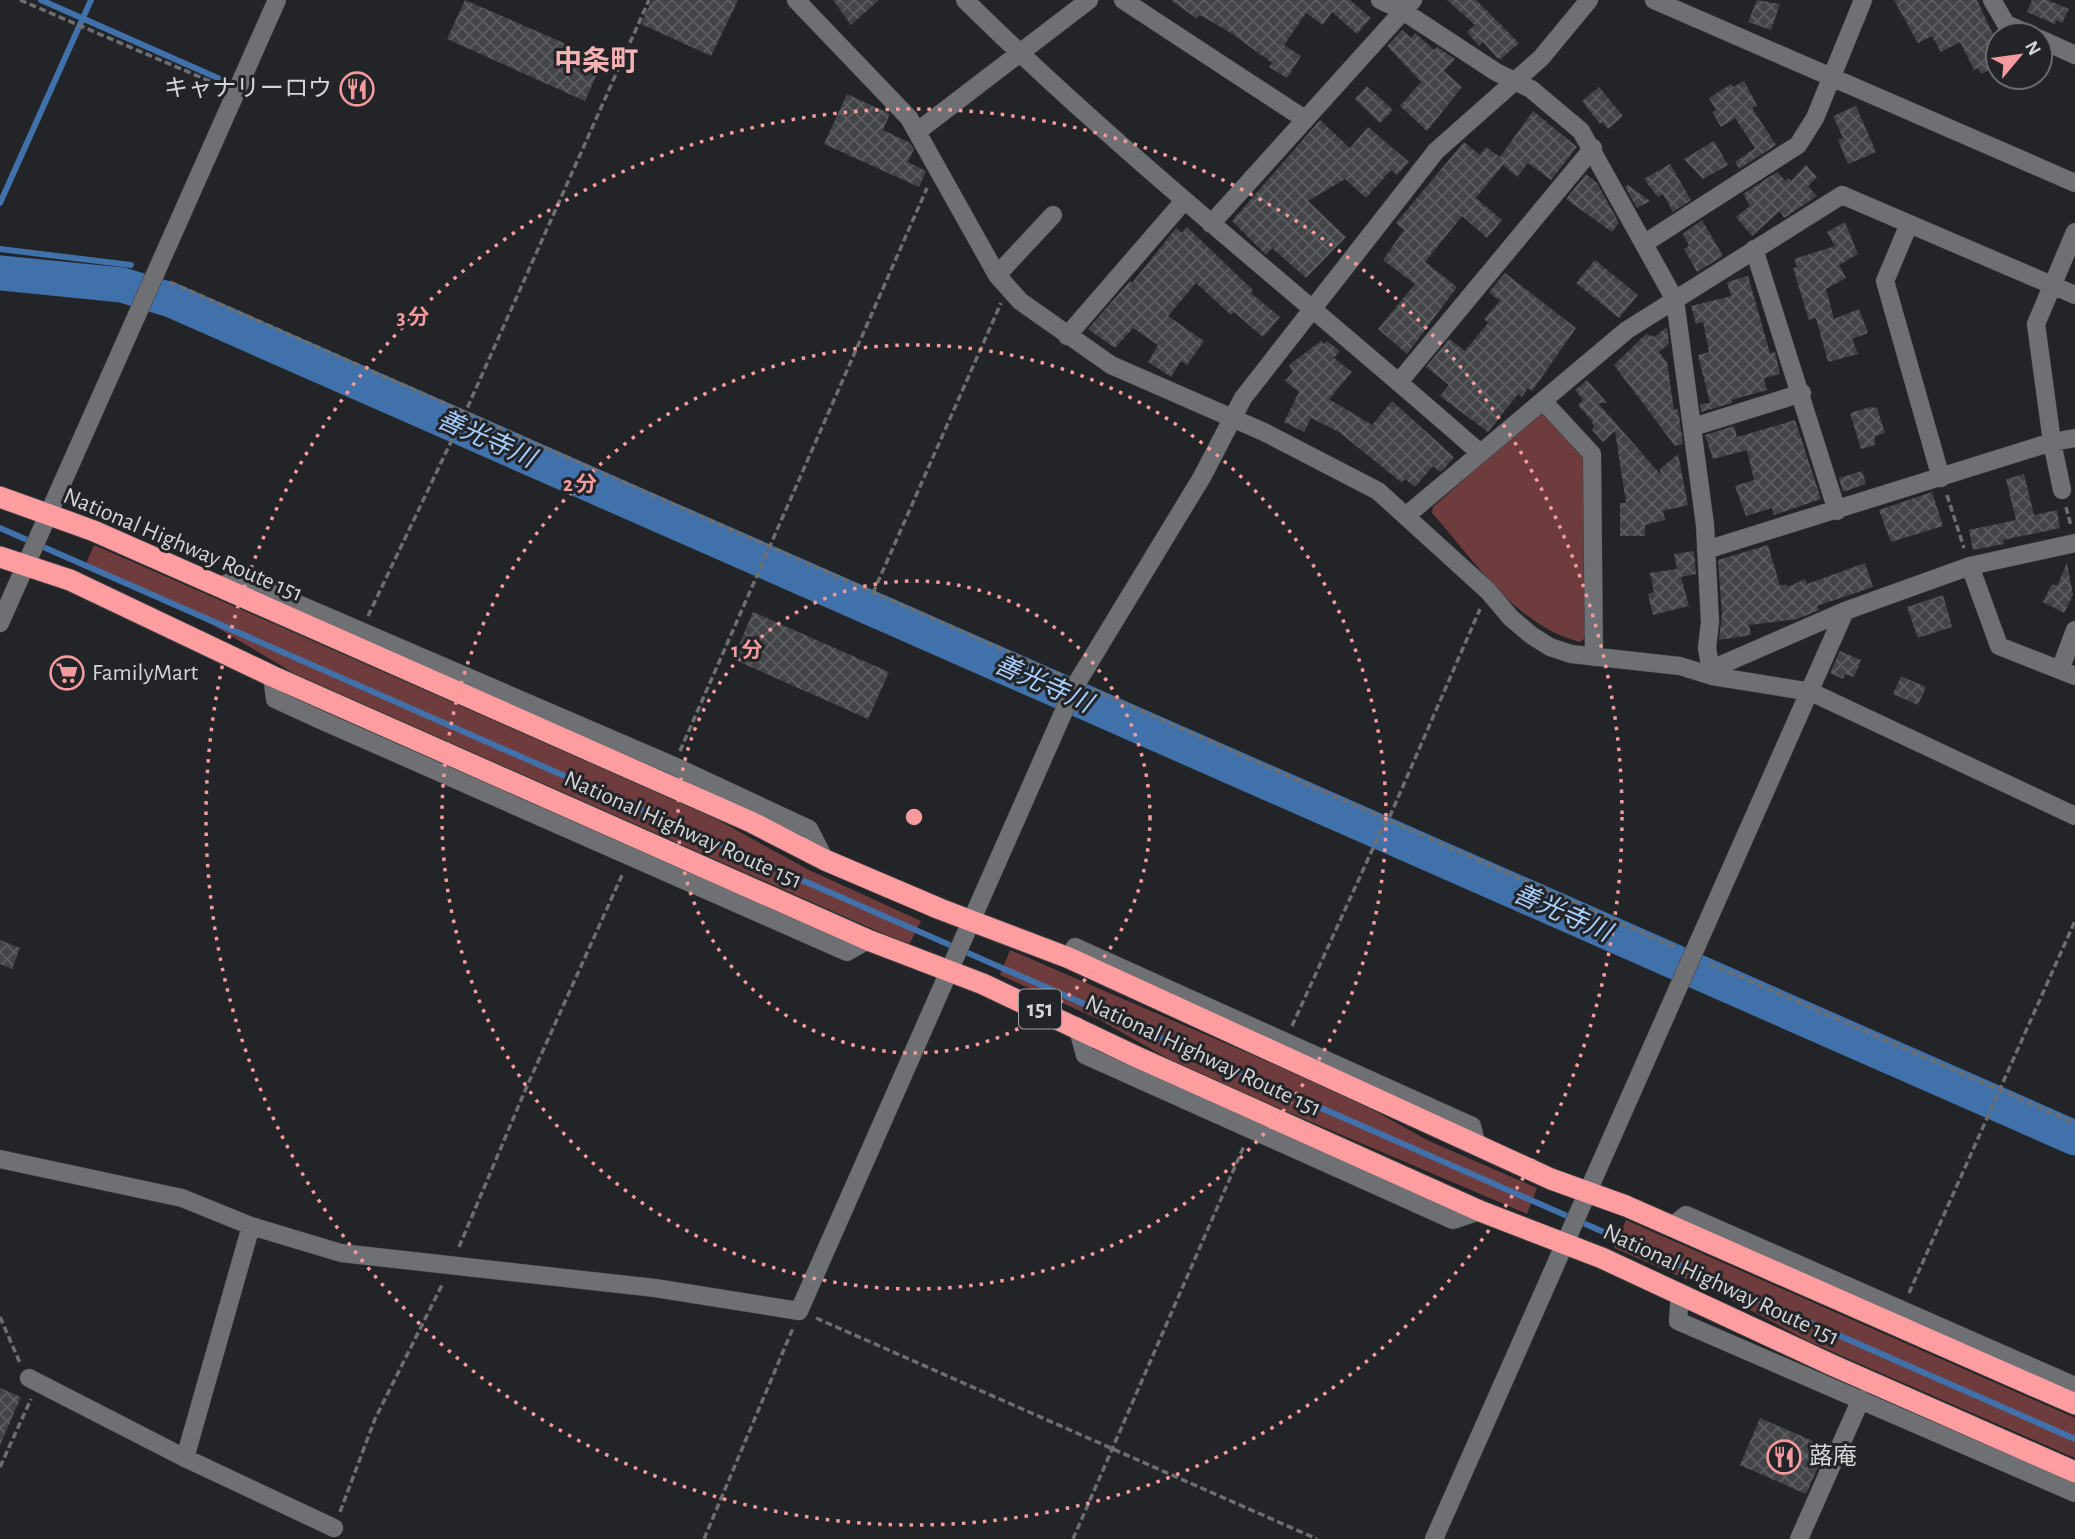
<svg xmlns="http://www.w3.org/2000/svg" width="2075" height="1539" font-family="'Alegreya Sans','Noto Sans JP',sans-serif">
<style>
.green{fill:#6f3c3e}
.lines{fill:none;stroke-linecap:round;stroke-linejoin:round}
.stream{stroke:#4071aa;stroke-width:6}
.river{stroke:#4071aa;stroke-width:35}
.building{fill:url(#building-cross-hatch)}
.street-casing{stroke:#3c3e40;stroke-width:19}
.secondary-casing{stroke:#3c3e40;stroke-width:19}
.highway-casing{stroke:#3c3e40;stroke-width:23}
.path{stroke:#6c6e70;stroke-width:3.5;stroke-dasharray:7 3.5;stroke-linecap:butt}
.street{stroke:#6e7073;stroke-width:18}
.secondary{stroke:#6e7073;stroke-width:18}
.highway{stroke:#fe9da0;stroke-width:21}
.ring{fill:none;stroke:#f59b9e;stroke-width:3.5;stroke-dasharray:3.5 7}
.labels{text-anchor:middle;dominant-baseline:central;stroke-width:6;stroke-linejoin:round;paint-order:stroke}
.shield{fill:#222427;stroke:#9ea0a2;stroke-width:2}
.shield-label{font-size:23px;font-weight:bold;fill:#d3d5d6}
.poi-label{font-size:24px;fill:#d3d5d6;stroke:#222427;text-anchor:start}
.street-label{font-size:24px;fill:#d3d5d6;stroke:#222427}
.water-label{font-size:26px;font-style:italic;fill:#a6ceff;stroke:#222427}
.quarter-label{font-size:28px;font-weight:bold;fill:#f6b1b3;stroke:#222427}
.centre{fill:#f59b9e;stroke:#222427;stroke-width:3.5}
.ring-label{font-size:21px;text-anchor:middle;font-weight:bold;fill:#f59b9e;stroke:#222427;stroke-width:6;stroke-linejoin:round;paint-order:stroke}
</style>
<defs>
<pattern id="building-cross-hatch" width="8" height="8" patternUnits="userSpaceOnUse" patternTransform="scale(1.75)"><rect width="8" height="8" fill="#424447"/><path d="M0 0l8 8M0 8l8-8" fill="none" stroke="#5c5e61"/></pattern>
</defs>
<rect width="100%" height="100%" fill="#222427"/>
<!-- green -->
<path class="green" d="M1538 414 1546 415 1586 462 1588 636 1580 642C1516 626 1475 561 1432 513L1433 507Z
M94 545 709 815 809 870 921 921 909 945 295 674 186 609 85 566Z
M1010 950 1352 1098 1427 1140 1537 1188 1527 1214 1183 1067 1098 1019 1000 975Z
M1626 1220 2075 1418V1458L1808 1341 1720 1294 1614 1248Z"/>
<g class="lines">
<!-- stream -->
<path class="stream" d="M41 0 220 79
M0 203 91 0
M0 249 131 265
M0 528 2075 1439"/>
<!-- river -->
<path class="river" d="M0 273 122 285 171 300 2075 1138"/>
</g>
<!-- building -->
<path class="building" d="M465 0 603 60 585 101 447 39Z
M652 0H738L711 56 641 24Z
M833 0H879L851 25Z
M1171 0H1350L1371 18 1357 34 1332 12 1323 25 1306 13 1284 45 1301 56 1287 78 1269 67 1272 63 1231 33 1200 15 1197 19Z
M1447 0H1476L1519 43 1501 59 1496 57 1483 42 1479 46 1467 32 1475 25Z
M1757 0 1780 4 1771 30 1748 22Z
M1894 0H1977L1998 45V65L1981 74 1978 68 1974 70 1960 42 1941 52 1932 36 1918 43Z
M2032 0H2048L2069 9 2062 23 2056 20 2055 24 2027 12Z
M1402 30 1411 38 1415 33 1434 50 1437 47 1455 59 1444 71 1462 87 1427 131 1400 106 1421 82 1387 46Z
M1744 81 1757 105 1752 108 1776 145 1739 169 1735 162 1755 148 1735 118 1721 127 1712 112 1716 110 1709 98 1731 84 1733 87Z
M1367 86 1393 110 1380 123 1355 99Z
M1599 87 1623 116 1608 129 1602 122 1600 124 1582 101Z
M847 94 890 114 883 130 910 143 914 149 908 162 926 171 919 187 824 144Z
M1856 106 1876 152 1848 164 1838 140 1843 138 1833 116Z
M1533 111 1577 147 1551 180 1528 163 1517 177 1503 165 1476 198 1502 220 1487 238 1462 216 1425 262 1457 287 1407 354 1378 329 1415 284 1383 260 1404 230 1396 223 1464 142 1480 155 1486 147 1500 157Z
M1320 120 1350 148 1368 127 1409 162 1397 175 1391 170 1366 198 1345 179 1308 201 1346 237 1306 278 1272 248 1266 255 1232 221Z
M1714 141 1728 165 1703 179 1684 159Z
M1670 164 1691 200 1673 212 1663 194 1658 197 1644 179Z
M1806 165 1817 177 1808 186 1817 196 1784 218 1780 211 1752 236 1736 217 1750 206 1743 194 1777 172 1786 181 1788 178 1791 181Z
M1586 174 1597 183 1619 223 1612 232 1566 199Z
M1628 185 1650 201 1637 208 1625 187Z
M1702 220 1723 256 1697 272 1684 249 1689 246 1683 234Z
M1845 222 1858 254 1839 265 1846 278 1826 289 1834 319 1859 309 1868 333 1852 339 1858 354 1828 362 1816 318 1809 320 1793 268 1797 267 1794 259 1835 246 1827 232Z
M1187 227 1253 290 1251 293 1280 317 1263 337 1234 312 1231 315 1196 283 1168 316 1204 341 1187 365 1181 361 1171 377 1148 362 1158 345 1133 328 1115 348 1088 329 1130 281 1132 283 1176 228 1182 233Z
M1595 260 1638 295 1619 318 1576 283Z
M1505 273 1576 328 1532 391 1528 388 1522 397 1518 394 1488 432 1440 396 1449 385 1426 367 1449 339 1465 351 1488 323 1484 319 1500 301 1489 292Z
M1748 276 1770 353 1775 352 1780 374 1764 378 1767 390 1731 400 1732 403 1701 412 1700 404 1710 403 1698 355 1709 352 1703 322 1696 324 1691 306 1731 296 1727 282Z
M1667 327 1669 344 1659 352 1667 362 1674 410 1678 409 1683 444 1675 446 1614 365 1646 334 1654 337Z
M1321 341 1324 344 1327 341 1340 351 1334 358 1352 372 1329 399 1372 425 1392 401 1454 457 1444 469 1440 472 1433 466 1415 487 1405 479 1402 483 1339 432 1311 418 1304 432 1284 422 1299 392 1285 381 1293 372 1289 365Z
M1587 380 1607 403H1598L1661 475 1660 469 1678 454 1688 505 1663 511 1665 520 1645 525V536H1620V503H1626L1615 431 1603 442 1592 430 1594 427 1592 421 1578 405 1583 400 1575 390Z
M1870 407 1877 408 1885 433 1875 436V445L1861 449 1850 413Z
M1795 420 1821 499 1774 515 1772 508 1746 516 1735 486 1754 480 1747 450 1713 459 1705 435 1734 426 1737 437Z
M1862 471 1866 484 1843 492 1839 478Z
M2024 474 2034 515 2057 510 2060 528 2003 540 2004 544 1973 550 1969 530 2016 520 2006 479Z
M1932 492 1943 526 1891 542 1879 510Z
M1768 545 1780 586 1786 584 1788 587 1805 579 1807 584 1865 563 1873 587 1817 606 1819 610 1797 619 1749 625 1751 635 1719 640 1722 614 1718 560Z
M1694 551 1696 574 1681 577 1689 606 1653 615 1648 594 1654 592 1650 573 1677 569 1674 554Z
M2067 563 2073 595 2064 613 2043 602 2052 584 2057 586Z
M1943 595 1952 627 1918 638 1907 607Z
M753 612 889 672 868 719 733 659Z
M1840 651 1861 660 1854 677 1845 674 1843 679 1830 673Z
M1901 676 1926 687 1918 705 1893 694Z
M0 940 20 948 12 969 0 964Z
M0 1388 21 1397 0 1445Z
M1760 1418 1827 1447 1806 1494 1740 1465Z"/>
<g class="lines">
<defs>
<path id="street" d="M796 0 909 118 997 275 1020 301 1111 365 1264 432 1378 491 1488 591 1511 618 1531 635 1550 647 1571 654 1680 666 1712 676 1811 692 2075 816
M965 0C1128 161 1308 301 1480 453
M1123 0 1303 118
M1380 0 1403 11 1496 72 1531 89 1581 131 1675 300 1705 525 1710 622 1707 648 1712 676
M1654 0 2075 183
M1992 0 2006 24 2031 35
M2040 39 2075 55
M918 131 1089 0
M1211 224 1413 0
M1909 224 1885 281 1941 478
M1645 243 1798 145 1815 118 1863 0
M1754 249 1837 511
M997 275 1053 215
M1067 336 1183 202
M1399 382 1593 148
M1543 401 1592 454 1594 657
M1693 427 1802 393
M2062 490 2052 442 2036 324 2075 232
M1407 515 1627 330 1842 195 2075 295
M1706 550 2052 442 2075 438
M1970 566 1999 646 2075 676
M218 586 240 579 674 766 809 829 825 860
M2060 670 2075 630
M272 676 275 699 323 721 847 952 868 940
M1712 676 1721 665 1845 611 1970 566 2075 543
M1069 958 1075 947 1472 1126 1477 1146
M1077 1026 1085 1055 1453 1220 1480 1211
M0 1159 182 1198 251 1226 341 1253 655 1288 799 1311 1075 686 1202 477 1243 398 1436 151 1541 58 1589 0
M1671 1227 1686 1215 2075 1386
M1680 1293 1678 1321 2075 1493
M29 1378 185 1458 334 1528
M185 1458 251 1226
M1434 1539 1845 611
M1799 1539 1861 1399"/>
<path id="secondary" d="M0 623 277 0"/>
<path id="highway" d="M0 497 94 531 751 822 825 860 940 909 1069 958 1551 1179 1626 1206 2075 1404
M0 557 70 580 272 676 868 940 983 984 1137 1057 1480 1211 1602 1258 1832 1365 2075 1472"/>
</defs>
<!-- street casing -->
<use href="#street" class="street-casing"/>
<!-- secondary casing -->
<use href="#secondary" class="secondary-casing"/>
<!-- highway casing -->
<use href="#highway" class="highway-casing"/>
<!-- path -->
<path class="path" d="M20 0 221 86
M170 282 1063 676
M1947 495 1964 548
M2066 507 2071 526
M873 593 1001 303
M368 616 469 404 649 0
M1092 689 1677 948
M680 751 927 188
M1709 963 2075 1123
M1292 1026 1384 824 1390 816 1480 609
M459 1247 527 1086 623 873
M1909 1293 2075 921
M0 1317 20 1363
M816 1318 1317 1539
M0 1467 31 1399
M340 1512 375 1419 443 1283
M704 1539 793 1328
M1073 1539 1244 1146"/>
<!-- street -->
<use href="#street" class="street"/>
<!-- secondary -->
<use href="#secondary" class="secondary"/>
<!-- highway -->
<use href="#highway" class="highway"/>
</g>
<!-- distance rings -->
<g class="ring">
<circle cx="914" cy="817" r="236"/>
<circle cx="914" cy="817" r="472"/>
<circle cx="914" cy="817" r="708"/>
</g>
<!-- icons -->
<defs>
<symbol id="restaurant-ring" viewBox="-11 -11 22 22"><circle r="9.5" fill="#222427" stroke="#f59b9e" stroke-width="1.5"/><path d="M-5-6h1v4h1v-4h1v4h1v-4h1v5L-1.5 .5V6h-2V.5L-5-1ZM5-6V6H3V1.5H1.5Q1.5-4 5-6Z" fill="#f59b9e"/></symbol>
<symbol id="supermarket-ring" viewBox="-11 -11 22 22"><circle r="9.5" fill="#222427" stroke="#f59b9e" stroke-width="1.5"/><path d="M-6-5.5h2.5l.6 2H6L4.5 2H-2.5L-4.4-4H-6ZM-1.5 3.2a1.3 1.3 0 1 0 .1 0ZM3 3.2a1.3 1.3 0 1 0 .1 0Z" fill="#f59b9e"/></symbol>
</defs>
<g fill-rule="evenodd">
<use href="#restaurant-ring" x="338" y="70" width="38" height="38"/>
<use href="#supermarket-ring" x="48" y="654" width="38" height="38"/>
<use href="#restaurant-ring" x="1765" y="1438" width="38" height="38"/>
</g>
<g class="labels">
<!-- shield labels -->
<rect class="shield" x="1019" y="989.5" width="42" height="39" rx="5"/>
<g class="shield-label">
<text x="1040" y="1009">151</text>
</g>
<!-- poi labels -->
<g class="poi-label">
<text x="332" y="89" text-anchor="end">キャナリーロウ</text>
<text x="92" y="673">FamilyMart</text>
<text x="1809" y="1457">蕗庵</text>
</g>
<!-- street labels -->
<g class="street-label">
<text transform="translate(183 545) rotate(23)">National Highway Route 151</text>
<text transform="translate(683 830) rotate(24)">National Highway Route 151</text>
<text transform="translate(1203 1056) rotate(25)">National Highway Route 151</text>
<text transform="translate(1721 1285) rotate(25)">National Highway Route 151</text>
</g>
<!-- water labels -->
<g class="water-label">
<text transform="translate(486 439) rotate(24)">善光寺川</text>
<text transform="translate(1043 684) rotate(24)">善光寺川</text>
<text transform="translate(1562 913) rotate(24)">善光寺川</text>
</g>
<!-- quarter labels -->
<g class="quarter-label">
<text x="596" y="62">中条町</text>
</g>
</g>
<circle cx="914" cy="817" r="10" class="centre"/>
<g class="ring-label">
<text x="413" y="324">3 分</text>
<text x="580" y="491">2 分</text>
<text x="747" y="657">1 分</text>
</g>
<!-- north arrow -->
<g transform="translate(2019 56) rotate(61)"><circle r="33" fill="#222427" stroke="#696b6d" stroke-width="2"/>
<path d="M0-5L12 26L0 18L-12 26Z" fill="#f59b9e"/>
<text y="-10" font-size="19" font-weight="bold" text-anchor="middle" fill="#d3d5d6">N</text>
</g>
</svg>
